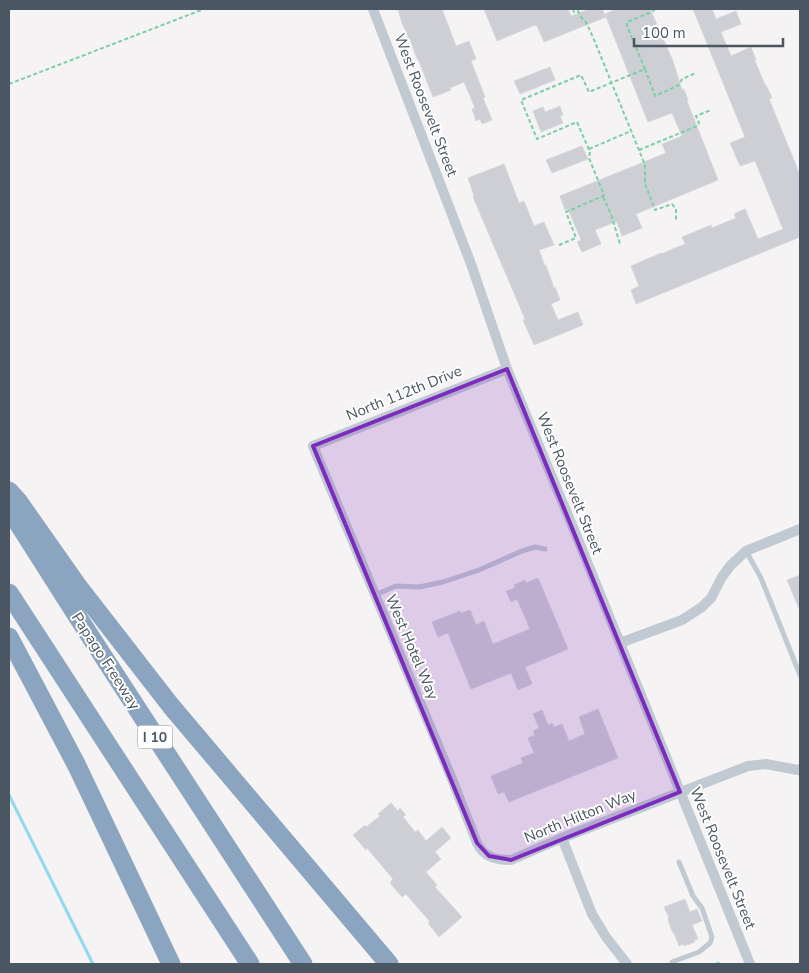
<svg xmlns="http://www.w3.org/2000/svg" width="809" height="973" font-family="'Nunito Sans',sans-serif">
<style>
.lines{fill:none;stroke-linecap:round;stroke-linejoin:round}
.stream{stroke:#90daee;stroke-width:3}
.building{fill:#cdcfd5;stroke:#d7d9de}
.path{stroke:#7ad0a6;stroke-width:2;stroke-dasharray:4 2.5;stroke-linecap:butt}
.service{stroke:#c1cad2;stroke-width:5}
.minor{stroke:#c1cad2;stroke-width:10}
.motorway{stroke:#8ba5c1;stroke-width:19}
.marked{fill:#7b2cbf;fill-opacity:0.2;stroke:#7b2cbf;stroke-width:4;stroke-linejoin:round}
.labels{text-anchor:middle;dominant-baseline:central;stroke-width:4;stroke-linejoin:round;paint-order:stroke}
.shield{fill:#fff;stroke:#808990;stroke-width:1}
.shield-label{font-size:14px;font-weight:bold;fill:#4a5661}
.street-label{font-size:15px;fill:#4a5661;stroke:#fff}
</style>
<rect width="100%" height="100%" fill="#f5f3f3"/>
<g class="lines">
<!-- stream -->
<path class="stream" d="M9 795 93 964
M718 963 719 964"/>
</g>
<!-- building -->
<path class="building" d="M398 9H442L456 46 469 41 476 59 471 61 485 97 483 98 492 120 482 124 480 119 476 121 472 109 475 108 464 82 450 88 451 90 433 97 418 59H417L410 39H409L402 23Z
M484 9H568L571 16 590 9H602L606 17 544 42 537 26H536L535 25 497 41Z
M617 9H650L673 61 682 90 684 89 688 100 687 101 718 180 636 214 642 228 622 236 617 222H615L595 230 601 244 582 252 577 242 581 240 568 209 565 210 560 196 666 153 662 144 682 136 672 113 648 122 605 14Z
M693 9H712L716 19 736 11 741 24 721 32 731 56 751 47 756 60 755 61 765 85H766L772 98 769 99 800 175V237L636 304 631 290 639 286 631 266 661 253V254L685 244 682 237 711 225 712 228 736 218 734 214 745 209 758 239 783 229 755 161 740 166 730 143 745 137Z
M550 67 555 80 520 94 514 81Z
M560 106 563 115 560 116 563 123 541 132 533 111 543 107 545 112Z
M582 146 588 159 552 173 546 160Z
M504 164 519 203 524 201 534 226 544 222 554 245 539 250 545 266 546 265 554 288 555 287 560 300 551 304 558 320 578 312 583 325 534 345 523 320 525 319 473 197 474 196 468 178Z
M800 575V611L787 580Z
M538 578 568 649 525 667 532 684 518 690 511 673 471 689 448 633 438 637 432 622 460 611 461 613 470 610 476 625 484 621 493 644 530 629 517 599 511 602 506 591 515 588 514 585 525 580 526 583Z
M598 709 618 758 509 802 504 792 498 794 491 776 523 763 521 758 534 753 528 738 535 735 533 731 539 728 533 714 542 710 548 725 552 723 554 727 562 724 569 741 585 734 579 717Z
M391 803 398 811 400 808 406 815 403 817 415 832 418 830 426 841 442 827 451 838 435 852 441 859 426 872 437 885 435 887 462 917 439 937 428 923 430 922 406 894 402 897 390 883 393 879 367 848 366 850 353 835 365 825 366 827 380 816 378 814Z
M685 899 690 912 697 909 702 921 692 925 698 939 694 940 695 942 684 946 683 944 679 946 674 933H673L670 926 668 919 669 918 664 907Z"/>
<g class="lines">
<!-- path -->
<path class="path" d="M573 9 574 12 578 11 581 17 587 24 595 42 645 165V184L655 210 672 204 676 209V221
M645 69 627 26V22L652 12 655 9
M9 84 204 9
M589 149 631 131
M639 150 697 126 699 123 696 116 711 110
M603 197 611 214 620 244
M559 245 576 238 566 212 603 196 604 195 589 158 590 152 577 122 537 139 521 100 581 75 589 92 645 69 655 96 679 85 682 79 696 73"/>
<!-- service -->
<path class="service" d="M746 551 761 578 800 675
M375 595 396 586 419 587 443 582 479 570 522 551 535 547 545 549
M672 962 699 952 710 943 712 937 702 908 693 896 679 862"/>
<!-- minor -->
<path class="minor" d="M373 9 471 264 507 369 577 537 750 964
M507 369 313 446 452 779 477 843C484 857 495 860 511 860L562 838 748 766 766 764 798 770 800 769
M620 643 682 620 702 607 711 598 722 577 730 566 746 551 800 529
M562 838 592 914 606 937 627 964"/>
<!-- motorway -->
<path class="motorway" d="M9 491 18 501 77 585 171 706 389 964
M11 512 79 619 303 964
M9 593 250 964
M9 637 77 766 171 964"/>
</g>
<!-- marked area -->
<path class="marked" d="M507 369 680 792 511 860 489 856 477 843 313 446Z"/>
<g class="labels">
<!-- shield labels -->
<rect class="shield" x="137.5" y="725.5" width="35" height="23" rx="4"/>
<g class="shield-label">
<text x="155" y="737">I 10</text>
</g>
<!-- street labels -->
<g class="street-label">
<text transform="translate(426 105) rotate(69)">West Roosevelt Street</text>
<text transform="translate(404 393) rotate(-22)">North 112th Drive</text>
<text transform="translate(570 483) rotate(68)">West Roosevelt Street</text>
<text transform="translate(412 647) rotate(67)">West Hotel Way</text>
<text transform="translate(106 661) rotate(57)">Papago Freeway</text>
<text transform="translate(580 816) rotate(-22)">North Hilton Way</text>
<text transform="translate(723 858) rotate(68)">West Roosevelt Street</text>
</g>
</g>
<!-- border -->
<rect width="809" height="973" fill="none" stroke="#4a5661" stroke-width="20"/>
<!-- scale -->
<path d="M634 38v8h149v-8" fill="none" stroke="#4a5661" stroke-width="2.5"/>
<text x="642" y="38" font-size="15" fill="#4a5661" stroke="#ffffff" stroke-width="4" paint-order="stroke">100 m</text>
</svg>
